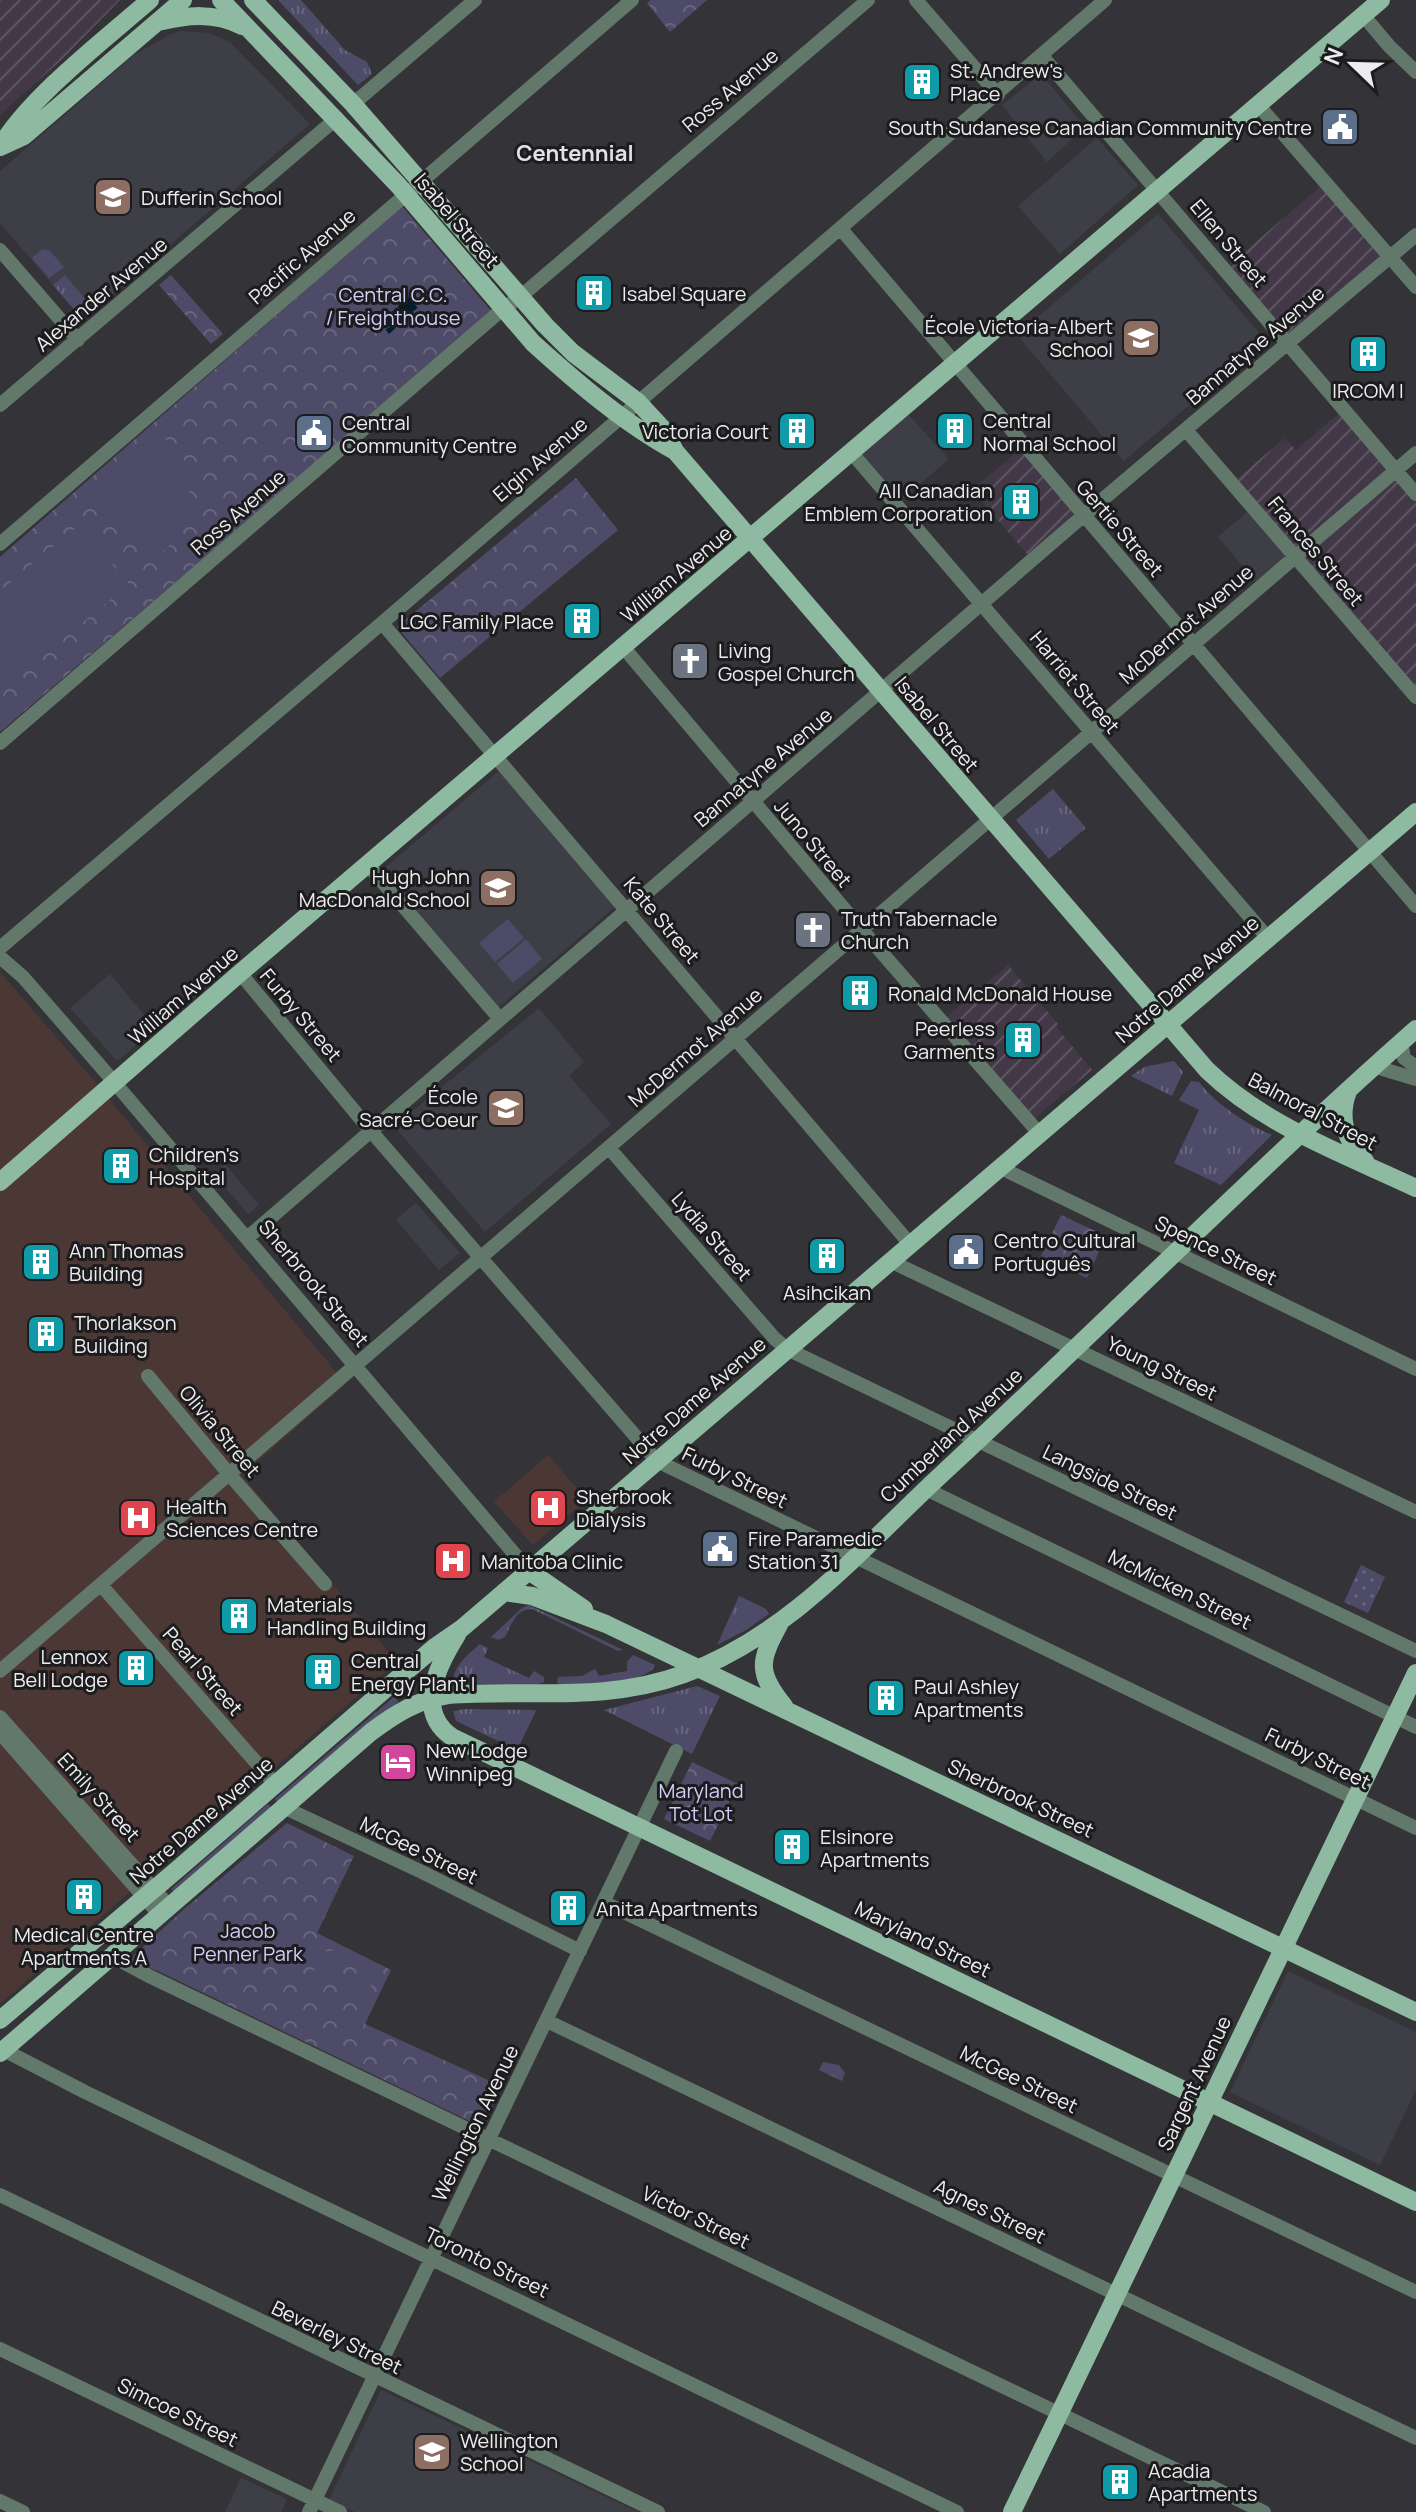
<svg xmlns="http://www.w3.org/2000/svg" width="1416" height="2512" font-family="Manrope,sans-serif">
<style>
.built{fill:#3e3e47}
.industrial{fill:url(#industrial-furrows)}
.medical{fill:#4b3734}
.grass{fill:url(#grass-tufts)}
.forest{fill:url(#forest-crowns)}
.garden{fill:url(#garden-dots)}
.pitch{fill:#4e4b68}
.water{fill:url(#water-waves)}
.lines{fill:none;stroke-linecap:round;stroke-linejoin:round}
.minor{stroke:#62786b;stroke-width:14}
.major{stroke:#8dbaa0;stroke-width:18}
.labels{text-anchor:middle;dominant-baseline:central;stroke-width:6;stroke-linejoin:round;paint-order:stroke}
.poi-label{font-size:20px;fill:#ededf0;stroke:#1c1c1e;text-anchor:start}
.street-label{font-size:20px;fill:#ededf0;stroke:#1c1c1e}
.park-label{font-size:20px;fill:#d1cefa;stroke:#1c1c1e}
.neighbourhood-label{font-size:22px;font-weight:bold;fill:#e1e1e7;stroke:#1c1c1e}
</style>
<defs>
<pattern id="industrial-furrows" width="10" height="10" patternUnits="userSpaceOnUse" patternTransform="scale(2)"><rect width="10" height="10" fill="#423847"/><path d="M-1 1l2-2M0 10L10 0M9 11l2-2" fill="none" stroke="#5e5562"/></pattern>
<pattern id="grass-tufts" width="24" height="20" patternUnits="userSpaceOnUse" patternTransform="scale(2)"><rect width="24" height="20" fill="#4e4b68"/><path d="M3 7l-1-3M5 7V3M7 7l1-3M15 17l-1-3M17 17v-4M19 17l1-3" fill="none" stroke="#68657e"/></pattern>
<pattern id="forest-crowns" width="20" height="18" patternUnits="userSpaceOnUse" patternTransform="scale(2)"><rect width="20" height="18" fill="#4e4b68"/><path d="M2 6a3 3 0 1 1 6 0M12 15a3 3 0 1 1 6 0" fill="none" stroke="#68657e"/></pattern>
<pattern id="garden-dots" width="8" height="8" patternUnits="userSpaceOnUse" patternTransform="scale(2)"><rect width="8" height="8" fill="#4e4b68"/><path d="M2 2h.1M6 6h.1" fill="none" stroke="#68657e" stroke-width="1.8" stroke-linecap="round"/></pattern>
<pattern id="water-waves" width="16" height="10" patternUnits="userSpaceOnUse" patternTransform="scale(2)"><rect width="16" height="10" fill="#041c2c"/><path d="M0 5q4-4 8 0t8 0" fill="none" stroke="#293d4b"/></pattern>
</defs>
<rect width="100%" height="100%" fill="#343438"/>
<!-- built -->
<path class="built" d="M181 31 210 33 231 43 310 124 83 320 0 223V171L134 55 171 34Z
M1041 74 1085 127 1047 162 1002 105Z
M1097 138 1138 185 1060 254 1018 206Z
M1158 214 1265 340 1124 461 1017 335Z
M903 409 949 459 896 504 851 452Z
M1253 507 1295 556 1260 587 1218 537Z
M499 771 616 906 498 1008 381 871Z
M110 974 155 1028 119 1060H116L70 1008Z
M539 1008 584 1062 569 1076 611 1124 485 1232 394 1126Z
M225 1164 259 1205 248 1214 214 1174Z
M416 1203 460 1253 439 1270 396 1220Z
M1288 1971 1416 2032V2090L1380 2165 1230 2092Z
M381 2390 638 2512H355L329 2500Z
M241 2478 287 2499 281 2512H225Z"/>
<!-- industrial -->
<path class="industrial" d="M0 0H120L61 60 0 115Z
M1325 182 1390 257 1288 343 1225 269Z
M1344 409 1416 494V697L1232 483 1285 438 1296 450Z
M1024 446 1083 516 1033 561 972 490Z
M1008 965 1058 1024 1056 1027 1092 1070 1030 1122 942 1021Z"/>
<!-- medical -->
<path class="medical" d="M0 972 95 1082 346 1384 242 1475 397 1662 0 2004Z
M548 1455 587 1500 533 1545 494 1502Z"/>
<!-- grass -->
<path class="grass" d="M278 0H301L345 50 367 62 372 74 358 85Z
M42 249 50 251 64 267 49 278 32 258Z
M65 275 86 300 95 293 103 302 83 320 53 285Z
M1053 789 1086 828 1049 859 1016 820Z
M1174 1061 1183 1072 1172 1096 1131 1076 1144 1067Z
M1191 1081 1199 1082C1217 1105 1246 1124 1272 1135L1221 1185 1174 1163 1199 1110 1179 1100Z
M739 1596 766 1609 769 1614 746 1630 717 1645Z
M529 1605 621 1649 622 1650 618 1651 532 1609C515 1609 512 1625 505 1637L498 1640 491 1637 522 1608Z
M480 1644 488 1648 484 1657 529 1678 534 1671 544 1677V1682L535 1685 453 1684C453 1665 467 1656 480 1644Z
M633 1655 655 1665 653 1669C635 1685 586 1684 561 1685L557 1683 558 1677 582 1676 595 1669 599 1676 627 1671V1662Z
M697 1686 720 1696 692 1754 604 1710Z
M396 1695 398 1702 369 1724 278 1803 275 1799Z
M465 1709 535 1710 536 1711 517 1750 456 1721 453 1711Z
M268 1804 271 1807 174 1892 171 1889Z"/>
<!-- forest -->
<path class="forest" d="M651 0H707L670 32 647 3Z
M402 206 492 312 0 732V557Z
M171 275 223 334 211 344 159 285Z
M576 478 618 530 440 678 397 627Z
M1061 1215 1106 1236 1087 1278 1041 1256Z
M692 1762 738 1784 710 1841 664 1819Z
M287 1823 354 1856 317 1933 391 1970 365 2024 501 2086 482 2127 131 1958 183 1910Z
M823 2062 839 2065 845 2073 842 2081 819 2070Z"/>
<!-- garden -->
<path class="garden" d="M1361 1565 1385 1577 1368 1613 1344 1602Z"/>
<!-- pitch -->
<path class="pitch" d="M157 432C168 442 181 452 187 465 198 489 179 547 156 557L99 496V489Z
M79 525 129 584 11 682 0 669V591Z
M508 919 524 938 495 962 479 943Z
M526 939 542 959 513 983 497 964Z
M336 1950 339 1972 315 1975 312 1953Z
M361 1963 378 1971 361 2006 345 1998Z"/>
<!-- water -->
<path class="water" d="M408 297 418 308 389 334 380 323Z"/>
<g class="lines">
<!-- minor -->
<path class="minor" d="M916 0 998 95
M1363 15 1389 46 1416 72
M1042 56 1416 494
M353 104 475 0
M1259 106 1416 287
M841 229 1416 906
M0 250 78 340
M0 405 337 118
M1186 430 1416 697
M851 452 1268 938
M0 544 632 0
M382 623 910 1244
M624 648 862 930 1039 1133
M0 743 498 313 527 291 868 0
M368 865 500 1019
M0 948 382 623 1105 0
M0 957 23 977 115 1083 529 1571
M240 973 370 1130 657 1461 1416 1828
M1401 1042 1404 1058 1416 1067
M1373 1066 1416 1079
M609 1148 775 1339 787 1349 1416 1651
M999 1167 1416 1369
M247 1238 1083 516 1416 235
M890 1261 1416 1512
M148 1376 229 1474 325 1584
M926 1489 1416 1727
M101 1585 275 1784
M0 1671 1416 453
M0 1717 168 1905
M0 1733 158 1913
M283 1807 422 1872 580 1951
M605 1903 1416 2292
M113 1952 123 1962 151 1977 1264 2512
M547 2021 1416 2438
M0 2048 85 2092 957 2512
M0 2195 658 2512
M0 2349 340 2512
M0 2501 23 2512
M309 2512 676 1751"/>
<!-- major -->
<path class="major" d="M221 0 398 185 533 343C575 381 625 424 675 451
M253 0 353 104 545 325 573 353 638 402 664 430 675 451 1207 1070C1265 1126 1344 1154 1416 1188
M158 22C188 15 214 12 242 26
M0 147 24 136 183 0
M0 147C31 96 104 40 150 0
M1348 1091C1338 1118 1345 1140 1365 1161
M0 1182 240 973 1381 0
M529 1571 584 1609
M504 1592 532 1596 606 1624 1416 2012
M779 1625C759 1661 757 1673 784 1706
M457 1635C438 1665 414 1711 452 1737L1416 2202
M0 2020 179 1868 390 1685 435 1647 461 1629 1416 812
M0 2053 371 1732C395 1714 417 1700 448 1695 529 1689 604 1703 684 1674 789 1636 863 1547 943 1473 1102 1326 1254 1172 1416 1029
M1012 2512 1416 1673"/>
</g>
<!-- icons -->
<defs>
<symbol id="building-square" viewBox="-11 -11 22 22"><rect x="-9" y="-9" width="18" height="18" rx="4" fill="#0f9aa8" stroke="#1c1c1e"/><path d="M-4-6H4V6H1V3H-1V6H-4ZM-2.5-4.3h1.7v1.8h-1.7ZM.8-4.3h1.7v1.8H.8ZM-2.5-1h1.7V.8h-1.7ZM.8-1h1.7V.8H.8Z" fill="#fff"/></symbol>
<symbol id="civic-square" viewBox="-11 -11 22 22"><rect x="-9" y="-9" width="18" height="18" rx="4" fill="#5c6f8a" stroke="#1c1c1e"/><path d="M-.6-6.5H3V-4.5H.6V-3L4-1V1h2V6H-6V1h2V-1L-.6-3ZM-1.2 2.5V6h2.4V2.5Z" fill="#fff"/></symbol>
<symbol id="school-square" viewBox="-11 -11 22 22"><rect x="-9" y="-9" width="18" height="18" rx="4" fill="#8d6e63" stroke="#1c1c1e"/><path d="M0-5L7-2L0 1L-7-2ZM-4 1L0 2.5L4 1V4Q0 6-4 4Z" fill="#fff"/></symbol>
<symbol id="church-square" viewBox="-11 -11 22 22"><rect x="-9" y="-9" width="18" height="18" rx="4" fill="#6b7280" stroke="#1c1c1e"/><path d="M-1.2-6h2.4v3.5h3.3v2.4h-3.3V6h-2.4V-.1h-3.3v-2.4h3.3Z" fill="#fff"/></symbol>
<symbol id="hospital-square" viewBox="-11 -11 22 22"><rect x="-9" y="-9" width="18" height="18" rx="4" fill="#e0444e" stroke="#1c1c1e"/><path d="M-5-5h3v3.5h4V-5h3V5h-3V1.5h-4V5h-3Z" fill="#fff"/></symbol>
<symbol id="hotel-square" viewBox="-11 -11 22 22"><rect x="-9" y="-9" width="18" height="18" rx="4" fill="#d1479c" stroke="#1c1c1e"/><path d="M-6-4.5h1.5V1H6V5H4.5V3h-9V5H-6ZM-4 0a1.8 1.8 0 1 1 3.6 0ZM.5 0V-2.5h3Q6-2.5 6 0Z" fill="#fff"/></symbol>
</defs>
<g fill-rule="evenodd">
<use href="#building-square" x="900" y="60" width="44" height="44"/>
<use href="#civic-square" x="1318" y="105" width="44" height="44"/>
<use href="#school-square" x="91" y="175" width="44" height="44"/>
<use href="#building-square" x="572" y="271" width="44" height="44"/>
<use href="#school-square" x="1119" y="316" width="44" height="44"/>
<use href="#building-square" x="1346" y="332" width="44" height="44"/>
<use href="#building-square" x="775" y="409" width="44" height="44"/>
<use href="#building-square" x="933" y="409" width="44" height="44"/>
<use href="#civic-square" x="292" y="411" width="44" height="44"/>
<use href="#building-square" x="999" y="480" width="44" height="44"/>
<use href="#building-square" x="560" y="599" width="44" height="44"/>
<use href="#church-square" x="668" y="639" width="44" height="44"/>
<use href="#school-square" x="476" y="866" width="44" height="44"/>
<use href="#church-square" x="791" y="908" width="44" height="44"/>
<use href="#building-square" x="838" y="971" width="44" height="44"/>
<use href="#building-square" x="1001" y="1018" width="44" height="44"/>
<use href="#school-square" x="484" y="1086" width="44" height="44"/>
<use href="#building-square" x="99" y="1144" width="44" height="44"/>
<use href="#civic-square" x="944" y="1230" width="44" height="44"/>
<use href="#building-square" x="805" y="1234" width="44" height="44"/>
<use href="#building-square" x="19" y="1240" width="44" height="44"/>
<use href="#building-square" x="24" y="1312" width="44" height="44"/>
<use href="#hospital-square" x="526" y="1486" width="44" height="44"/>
<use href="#hospital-square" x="116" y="1496" width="44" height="44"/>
<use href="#civic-square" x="698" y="1527" width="44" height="44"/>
<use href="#hospital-square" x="431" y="1539" width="44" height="44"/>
<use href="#building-square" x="217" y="1594" width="44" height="44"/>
<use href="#building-square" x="114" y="1646" width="44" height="44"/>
<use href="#building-square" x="301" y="1650" width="44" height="44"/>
<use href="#building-square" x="864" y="1676" width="44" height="44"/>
<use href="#hotel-square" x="376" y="1740" width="44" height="44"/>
<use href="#building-square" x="770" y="1825" width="44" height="44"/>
<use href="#building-square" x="62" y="1875" width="44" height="44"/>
<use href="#building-square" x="546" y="1886" width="44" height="44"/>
<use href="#school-square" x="410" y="2430" width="44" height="44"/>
<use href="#building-square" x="1098" y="2460" width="44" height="44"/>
</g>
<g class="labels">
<!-- poi labels -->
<g class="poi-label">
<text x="950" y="70">St. Andrew's<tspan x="950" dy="23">Place</tspan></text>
<text x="1312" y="127" text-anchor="end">South Sudanese Canadian Community Centre</text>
<text x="141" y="197">Dufferin School</text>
<text x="622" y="293">Isabel Square</text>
<text x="1113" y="326" text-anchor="end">École Victoria-Albert<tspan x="1113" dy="23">School</tspan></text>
<text x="1368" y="390" text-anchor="middle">IRCOM I</text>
<text x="983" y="420">Central<tspan x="983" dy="23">Normal School</tspan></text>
<text x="342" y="422">Central<tspan x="342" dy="23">Community Centre</tspan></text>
<text x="769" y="431" text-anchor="end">Victoria Court</text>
<text x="993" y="490" text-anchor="end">All Canadian<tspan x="993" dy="23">Emblem Corporation</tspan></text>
<text x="554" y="621" text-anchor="end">LGC Family Place</text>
<text x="718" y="650">Living<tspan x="718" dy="23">Gospel Church</tspan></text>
<text x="470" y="876" text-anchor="end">Hugh John<tspan x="470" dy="23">MacDonald School</tspan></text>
<text x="841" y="918">Truth Tabernacle<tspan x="841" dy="23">Church</tspan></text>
<text x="888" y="993">Ronald McDonald House</text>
<text x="995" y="1028" text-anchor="end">Peerless<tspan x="995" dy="23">Garments</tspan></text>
<text x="478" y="1096" text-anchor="end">École<tspan x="478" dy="23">Sacré-Coeur</tspan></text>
<text x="149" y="1154">Children's<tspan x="149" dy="23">Hospital</tspan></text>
<text x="994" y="1240">Centro Cultural<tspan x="994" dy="23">Português</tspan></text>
<text x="69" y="1250">Ann Thomas<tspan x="69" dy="23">Building</tspan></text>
<text x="827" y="1292" text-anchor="middle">Asihcikan</text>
<text x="74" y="1322">Thorlakson<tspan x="74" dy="23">Building</tspan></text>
<text x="576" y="1496">Sherbrook<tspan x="576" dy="23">Dialysis</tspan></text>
<text x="166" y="1506">Health<tspan x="166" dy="23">Sciences Centre</tspan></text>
<text x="748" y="1538">Fire Paramedic<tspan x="748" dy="23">Station 31</tspan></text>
<text x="481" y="1561">Manitoba Clinic</text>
<text x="267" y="1604">Materials<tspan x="267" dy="23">Handling Building</tspan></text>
<text x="108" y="1656" text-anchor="end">Lennox<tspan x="108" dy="23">Bell Lodge</tspan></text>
<text x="351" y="1660">Central<tspan x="351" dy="23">Energy Plant I</tspan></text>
<text x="914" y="1686">Paul Ashley<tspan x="914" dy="23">Apartments</tspan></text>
<text x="426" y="1750">New Lodge<tspan x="426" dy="23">Winnipeg</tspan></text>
<text x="820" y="1836">Elsinore<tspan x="820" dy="23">Apartments</tspan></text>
<text x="596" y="1908">Anita Apartments</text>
<text x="84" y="1934" text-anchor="middle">Medical Centre<tspan x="84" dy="23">Apartments A</tspan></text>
<text x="460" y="2440">Wellington<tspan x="460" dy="23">School</tspan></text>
<text x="1148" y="2470">Acadia<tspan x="1148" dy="23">Apartments</tspan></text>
</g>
<!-- street labels -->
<g class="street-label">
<text transform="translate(730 90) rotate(-40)">Ross Avenue</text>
<text transform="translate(457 220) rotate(49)">Isabel Street</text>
<text transform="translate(1229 243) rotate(50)">Ellen Street</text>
<text transform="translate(302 256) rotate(-41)">Pacific Avenue</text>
<text transform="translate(101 294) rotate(-40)">Alexander Avenue</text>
<text transform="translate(1255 345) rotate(-40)">Bannatyne Avenue</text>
<text transform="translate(540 459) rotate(-41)">Elgin Avenue</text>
<text transform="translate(238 512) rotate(-41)">Ross Avenue</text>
<text transform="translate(1120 528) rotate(49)">Gertie Street</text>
<text transform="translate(1316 551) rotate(50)">Frances Street</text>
<text transform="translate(676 574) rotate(-40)">William Avenue</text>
<text transform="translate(1186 624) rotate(-41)">McDermot Avenue</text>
<text transform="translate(1075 682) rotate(50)">Harriet Street</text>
<text transform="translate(937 724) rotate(50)">Isabel Street</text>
<text transform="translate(763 767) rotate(-40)">Bannatyne Avenue</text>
<text transform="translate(813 843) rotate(50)">Juno Street</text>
<text transform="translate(662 920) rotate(50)">Kate Street</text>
<text transform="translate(1187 979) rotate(-41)">Notre Dame Avenue</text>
<text transform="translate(183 995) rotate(-41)">William Avenue</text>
<text transform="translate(301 1015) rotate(50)">Furby Street</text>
<text transform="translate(695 1047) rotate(-41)">McDermot Avenue</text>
<text transform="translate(1313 1111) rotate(28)">Balmoral Street</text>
<text transform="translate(712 1236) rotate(49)">Lydia Street</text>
<text transform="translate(1216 1250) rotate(26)">Spence Street</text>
<text transform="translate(314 1283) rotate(50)">Sherbrook Street</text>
<text transform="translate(1162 1368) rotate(26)">Young Street</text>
<text transform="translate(694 1400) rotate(-41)">Notre Dame Avenue</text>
<text transform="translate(220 1431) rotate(50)">Olivia Street</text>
<text transform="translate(951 1435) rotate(-43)">Cumberland Avenue</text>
<text transform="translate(735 1477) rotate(26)">Furby Street</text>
<text transform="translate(1110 1482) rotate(26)">Langside Street</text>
<text transform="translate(1180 1589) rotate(26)">McMicken Street</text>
<text transform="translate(203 1671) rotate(49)">Pearl Street</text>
<text transform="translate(1318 1758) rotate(26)">Furby Street</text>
<text transform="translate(99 1797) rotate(48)">Emily Street</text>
<text transform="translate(1021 1798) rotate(25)">Sherbrook Street</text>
<text transform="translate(201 1820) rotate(-41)">Notre Dame Avenue</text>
<text transform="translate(419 1850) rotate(26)">McGee Street</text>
<text transform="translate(923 1939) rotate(26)">Maryland Street</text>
<text transform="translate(1019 2079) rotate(26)">McGee Street</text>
<text transform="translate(1194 2083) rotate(-65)">Sargent Avenue</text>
<text transform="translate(475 2123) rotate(-64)">Wellington Avenue</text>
<text transform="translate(990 2211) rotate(26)">Agnes Street</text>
<text transform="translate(696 2217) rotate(26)">Victor Street</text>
<text transform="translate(487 2262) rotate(26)">Toronto Street</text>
<text transform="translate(337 2337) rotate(26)">Beverley Street</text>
<text transform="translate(178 2412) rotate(26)">Simcoe Street</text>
</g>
<!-- park labels -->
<g class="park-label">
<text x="393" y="294">Central C.C.<tspan x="393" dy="23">/ Freighthouse</tspan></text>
<text x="701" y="1790">Maryland<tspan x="701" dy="23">Tot Lot</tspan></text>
<text x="248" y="1930">Jacob<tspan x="248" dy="23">Penner Park</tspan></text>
</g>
<!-- neighbourhood labels -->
<g class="neighbourhood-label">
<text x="575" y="153">Centennial</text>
</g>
</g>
<!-- north arrow -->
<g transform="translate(1352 64) rotate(293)" stroke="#1c1c1e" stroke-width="6" paint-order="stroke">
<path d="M0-6L14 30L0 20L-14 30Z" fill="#ededf0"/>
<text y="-12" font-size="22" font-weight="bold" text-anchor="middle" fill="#ededf0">N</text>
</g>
</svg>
